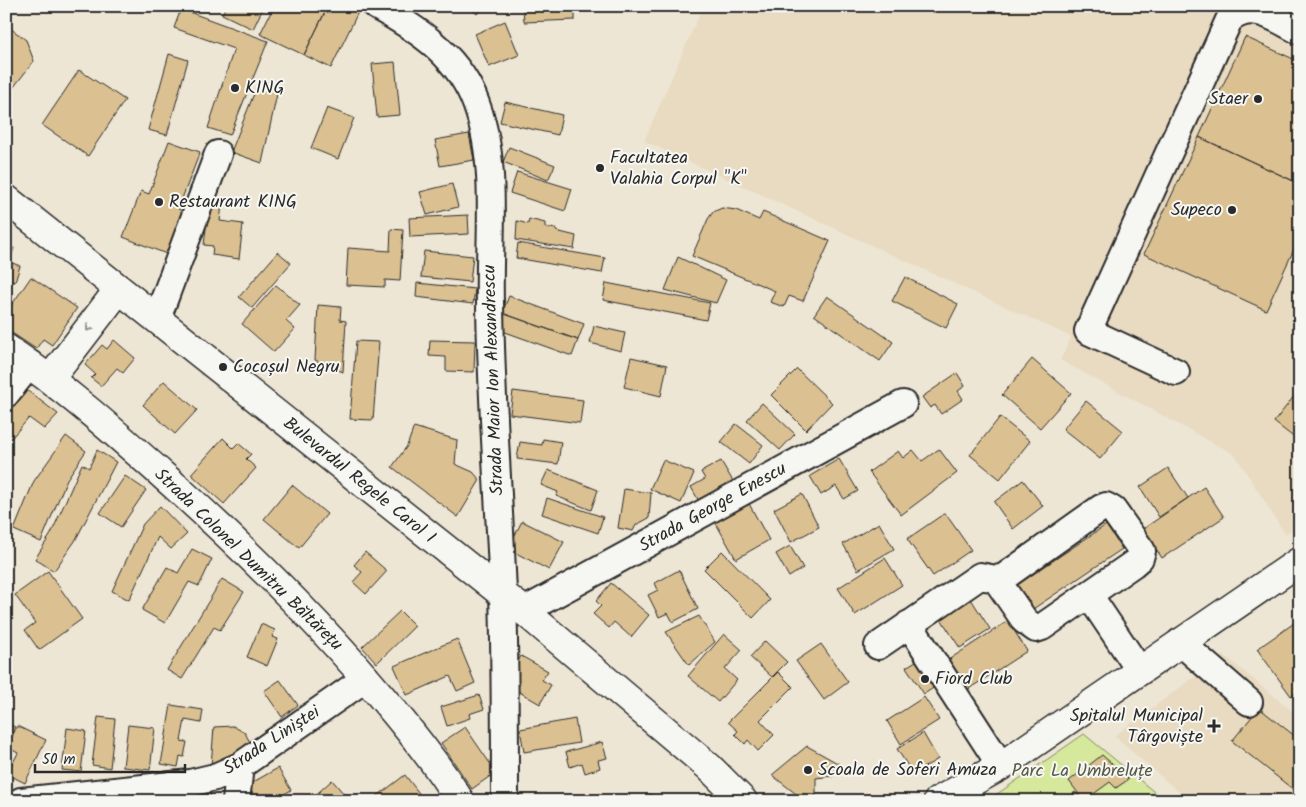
<svg xmlns="http://www.w3.org/2000/svg" width="1306" height="807" font-family="Kalam,sans-serif">
<style>
.built{fill:#e8dbc1}
.green{fill:#d5e89c;stroke:#808a64}
.building{fill:#dbc191;stroke:#2b2b2b}
.lines{fill:none;stroke-linecap:round;stroke-linejoin:round}
.minor-casing{stroke:#2b2b2b;stroke-width:30}
.major-casing{stroke:#2b2b2b;stroke-width:31}
.minor{stroke:#f6f6f2;stroke-width:26}
.major{stroke:#f6f6f2;stroke-width:28}
.oneway{stroke:#90908e}
.poi-dot{fill:#2b2b2b;stroke:#f6f6f2;stroke-width:2}
.labels{text-anchor:middle;dominant-baseline:central;stroke-width:4;stroke-linejoin:round;paint-order:stroke}
.poi-label{font-size:18px;fill:#2b2b2b;stroke:#f6f6f2;text-anchor:start}
.street-label{font-size:18px;fill:#2b2b2b;stroke:#f6f6f2}
.park-label{font-size:18px;fill:#565a47;stroke:#f6f6f2}
</style>
<rect width="100%" height="100%" fill="#eee6d5"/>
<filter id="ink" filterUnits="userSpaceOnUse"><feTurbulence type="fractalNoise" baseFrequency=".02" numOctaves="2"/><feDisplacementMap in="SourceGraphic" scale="10" xChannelSelector="R" yChannelSelector="G"/><feConvolveMatrix kernelMatrix="1 2 1 2 8 2 1 2 1" color-interpolation-filters="sRGB"/></filter>
<g filter="url(#ink)">
<!-- built -->
<path class="built" d="M703 6H1300V524L1285 534 1235 455 1060 360 1071 337 644 141Z
M1224 655 1300 717V801H1189L1114 736Z"/>
<!-- green -->
<path class="green" d="M1084 734 1165 801H987Z"/>
<!-- building -->
<path class="building" d="M226 6H264L253 29 222 14Z
M274 6H328L304 55 260 34Z
M328 6H347L358 12 331 68 304 55Z
M456 6H466L462 11Z
M468 6H485L477 14Z
M523 6H575V20L524 22Z
M181 9 268 41 230 135 208 128 234 49 174 28Z
M505 21 519 55 489 67 475 34Z
M6 25 26 40 34 61 6 97Z
M1245 37 1300 62V184L1199 137Z
M169 54 188 60 167 135 148 130Z
M395 62 400 115 377 117 372 64Z
M79 70 125 100 88 156 42 125Z
M259 81 279 85 262 163 231 152Z
M505 102 562 115 558 135 500 122Z
M327 108 354 118 338 159 311 148Z
M469 134 474 160 440 166 435 140Z
M1199 137 1300 184V236L1266 310 1144 254Z
M169 141 200 152 178 209 185 212 169 255 123 237 141 191 149 194Z
M509 147 555 165 548 180 503 162Z
M517 172 572 189 565 211 510 193Z
M452 184 458 207 427 215 420 192Z
M209 203 222 205 220 221 243 224 239 259 212 255 213 246 204 245Z
M722 208 736 210 759 220 763 212 830 241 803 301 789 296 784 307 770 302 775 291 692 256 708 219 713 212Z
M468 215 469 234 410 237 409 218Z
M529 219 545 223V227L556 229V231L576 236 574 249 516 240 517 221 528 224Z
M391 229 403 230 400 281 385 280V287L346 285 348 248 390 251Z
M518 243 605 258 602 273 516 258Z
M6 245 14 248 10 262 20 266 15 282 6 279Z
M424 251 473 256 470 282 421 277Z
M278 252 291 263 252 308 239 297Z
M678 257 726 280 716 303 665 290Z
M31 277 77 308 52 345 43 339 36 349 6 329V313Z
M905 277 958 304 946 328 892 301Z
M417 283 475 289 473 304 416 297Z
M606 283 710 303 706 320 603 300Z
M276 285 300 305 286 321 295 329 274 352 242 324Z
M6 291 12 293 6 302Z
M509 296 584 324 578 340 502 313Z
M827 296 893 342 880 361 814 315Z
M318 305 341 307 340 320 346 321 343 372 315 360Z
M502 313 578 340 572 356 497 329Z
M594 326 625 333 621 351 590 343Z
M114 340 135 358 123 373 117 368 101 386 91 378 95 374 85 365 102 345 107 349Z
M430 340 475 341 474 372 446 371V357L429 356Z
M356 341 379 342 373 420 350 419Z
M631 357 667 365 661 396 624 387Z
M1032 359 1071 393 1040 428 1002 395Z
M797 369 832 403 806 430 771 395Z
M957 373 965 386 958 391 963 399 941 414 935 405 930 408 922 397Z
M164 381 197 410 175 434 143 405Z
M24 388 58 414 44 429 29 418 6 444V411Z
M513 391 583 400 580 423 510 414Z
M1295 395 1300 398V434L1296 439 1274 422Z
M1086 401 1123 431 1100 459 1063 429Z
M762 403 795 434 780 450 747 420Z
M1000 417 1030 441 1000 479 970 455Z
M736 424 763 445 749 464 721 442Z
M414 427 457 440 455 464 473 472 480 480 458 517 392 467 407 446Z
M66 436 86 451 67 479 41 542 14 530 34 481Z
M223 438 233 448 238 443 251 454 246 459 256 468 224 504 191 474Z
M543 439 561 442 558 464 517 459 520 442 542 445Z
M939 449 957 473 901 515 869 472 898 451 903 458 913 450 922 461Z
M97 450 116 462 75 541 54 571 35 559 51 534 82 464 89 468Z
M839 459 858 491 844 499 836 486 821 495 810 476Z
M663 460 694 473 681 503 650 489Z
M721 461 734 483 700 503 691 487 705 479 701 472Z
M1168 468 1188 498 1159 517 1140 487Z
M548 470 598 490 591 510 556 496 558 492 541 485Z
M125 476 146 490 121 527 100 513Z
M1023 480 1043 506 1013 529 994 502Z
M292 485 327 514 299 548 264 519Z
M1204 487 1224 517 1162 558 1143 529Z
M624 489 651 493 649 518 636 525 633 531 618 528Z
M802 494 819 527 791 542 774 509Z
M547 498 603 517 598 533 542 514Z
M748 502 769 540 736 559 714 520Z
M160 506 187 534 171 549 158 537 129 600 112 591 143 524Z
M945 513 971 550 933 576 907 539Z
M522 521 564 542 549 570 508 549Z
M879 523 894 549 858 570 843 544Z
M1106 525 1122 549 1033 609 1017 585Z
M790 546 803 568 789 577 776 554Z
M192 549 212 559 199 586 189 582 165 623 142 610 167 567 178 573Z
M722 551 770 600 753 618 704 569Z
M365 552 387 571 366 594 353 582 362 572 354 565Z
M885 558 902 585 855 615 838 588Z
M679 570 698 609 673 622 668 613 659 617 648 595 658 590 655 583Z
M48 571 82 619 39 650 25 630 35 623 15 595Z
M222 579 244 592 220 630 214 627 182 679 167 670Z
M611 583 649 615 631 637 614 622 609 628 593 614 601 606 596 601Z
M971 599 990 629 960 648 941 619Z
M400 611 415 626 377 663 362 647Z
M699 616 715 642 689 665 666 632Z
M1300 619V690L1291 696 1257 649Z
M1008 621 1027 651 964 692 945 662Z
M261 624 275 630 272 637 278 639 267 666 247 657Z
M724 634 742 650 725 669 737 680 718 702 688 676Z
M457 639 475 683 457 691 450 676 407 695 394 666Z
M765 641 787 662 772 677 750 657Z
M821 644 848 682 824 700 796 661Z
M521 656 548 671 542 680 551 685 540 704 516 690 520 684 509 677Z
M921 658 938 685 924 694 906 667Z
M778 672 793 687 760 720 774 735 758 751 748 740 745 744 735 734 738 731 728 722Z
M280 680 298 705 282 717 264 691Z
M479 695 484 709 469 714 470 718 447 726 441 707Z
M924 697 939 720 901 744 887 721Z
M171 705 203 710 201 723 185 720 181 741 187 742 184 757 180 756 178 767 161 764Z
M1259 708 1300 740V795L1232 741Z
M98 717 115 719 110 768 92 765Z
M575 719 579 743 524 752 520 729Z
M6 723 15 727 6 745Z
M128 725 155 728 150 770 123 767Z
M17 726 46 740 25 783 7 774 18 753 7 747Z
M233 726 245 733 252 746 211 766 214 727Z
M465 727 496 772 472 789 441 743Z
M67 728 86 731 81 772 62 770Z
M923 733 938 759 913 774 897 749Z
M602 742 607 758 598 760 600 768 585 773 582 763 570 767 566 752Z
M807 746 841 765 833 776 816 778V795L812 801H805L772 775Z
M1102 755 1129 779 1116 788 1110 782 1084 801 1069 781Z
M278 768 291 790 273 801H257L248 785Z
M405 775 425 801H371Z
M332 780 350 801H309Z
M210 788 211 801H165L164 793Z
M1075 792 1082 801H1064Z
M650 794 658 801H644Z
M606 796 609 801H599Z"/>
<g class="lines">
<defs>
<path id="minor" d="M376 6C416 28 454 53 473 96 500 159 488 235 490 302 491 399 499 496 503 593 505 662 505 732 505 801
M157 319 218 154
M1176 372 1088 331 1229 20C1253 0 1275 19 1300 31
M6 394 30 364
M1089 595 1140 671
M524 611 903 404
M909 624 1001 766
M1180 642 1249 702
M878 646 980 576 996 579 1004 577 1101 508 1106 506 1113 510 1142 551 1140 558 1133 564 1042 627 1036 629 1025 621 996 579
M21 801 190 783 215 777 240 766 366 678
M236 801 240 766"/>
<path id="major" d="M6 199 524 611 709 767 743 801
M6 348C67 389 121 438 176 487 250 554 321 624 385 701 412 733 438 765 460 801
M50 379 119 289
M938 801 1001 766 1300 561"/>
</defs>
<!-- minor casing -->
<use href="#minor" class="minor-casing"/>
<!-- major casing -->
<use href="#major" class="major-casing"/>
<!-- minor -->
<use href="#minor" class="minor"/>
<!-- major -->
<use href="#major" class="major"/>
</g>
<!-- one-way arrows -->
<defs><path id="oneway-chevron" d="M-2-3.5L2.5 0L-2 3.5" fill="none" stroke-width="1.6" stroke-linecap="round" stroke-linejoin="round" transform="scale(1.25)"/></defs>
<use class="oneway" href="#oneway-chevron" transform="translate(89 328) rotate(128)"/>
</g>
<!-- markers -->
<g class="poi-dot">
<circle cx="235" cy="88" r="5"/>
<circle cx="1258" cy="99" r="5"/>
<circle cx="600" cy="168" r="5"/>
<circle cx="159" cy="202" r="5"/>
<circle cx="1232" cy="210" r="5"/>
<circle cx="223" cy="367" r="5"/>
<circle cx="925" cy="679" r="5"/>
<path d="M1211.5 718.5h5v5h5v5h-5v5h-5v-5h-5v-5h5z"/>
<circle cx="808" cy="770" r="5"/>
</g>
<g class="labels">
<!-- poi labels -->
<g class="poi-label">
<text x="245" y="88">KING</text>
<text x="1248" y="99" text-anchor="end">Staer</text>
<text x="610" y="158">Facultatea<tspan x="610" dy="21">Valahia Corpul "K"</tspan></text>
<text x="169" y="202">Restaurant KING</text>
<text x="1222" y="210" text-anchor="end">Supeco</text>
<text x="233" y="367">Cocoșul Negru</text>
<text x="935" y="679">Fiord Club</text>
<text x="1203" y="716" text-anchor="end">Spitalul Municipal<tspan x="1203" dy="21">Târgoviște</tspan></text>
<text x="818" y="770">Scoala de Soferi Amuza</text>
</g>
<!-- street labels -->
<g class="street-label">
<text transform="translate(494 380) rotate(-92)">Strada Maior Ion Alexandrescu</text>
<text transform="translate(359 481) rotate(39)">Bulevardul Regele Carol I</text>
<text transform="translate(713 508) rotate(-29)">Strada George Enescu</text>
<text transform="translate(248 560) rotate(44)">Strada Colonel Dumitru Băltărețu</text>
<text transform="translate(272 741) rotate(-33)">Strada Liniștei</text>
</g>
<!-- park labels -->
<g class="park-label">
<text x="1082" y="771">Parc La Umbreluțe</text>
</g>
</g>
<!-- margin -->
<rect width="1306" height="807" fill="none" stroke="#f6f6f2" stroke-width="25"/>
<rect x="12" y="12" width="1281" height="782" fill="none" stroke="#2b2b2b" stroke-width="2" filter="url(#ink)"/>
<!-- scale -->
<path d="M35 764v8h150v-8" fill="none" stroke="#2b2b2b" stroke-width="2.5"/>
<text x="42" y="764" font-size="15" fill="#2b2b2b" stroke="#f6f6f2" stroke-width="4" paint-order="stroke">50 m</text>
</svg>
